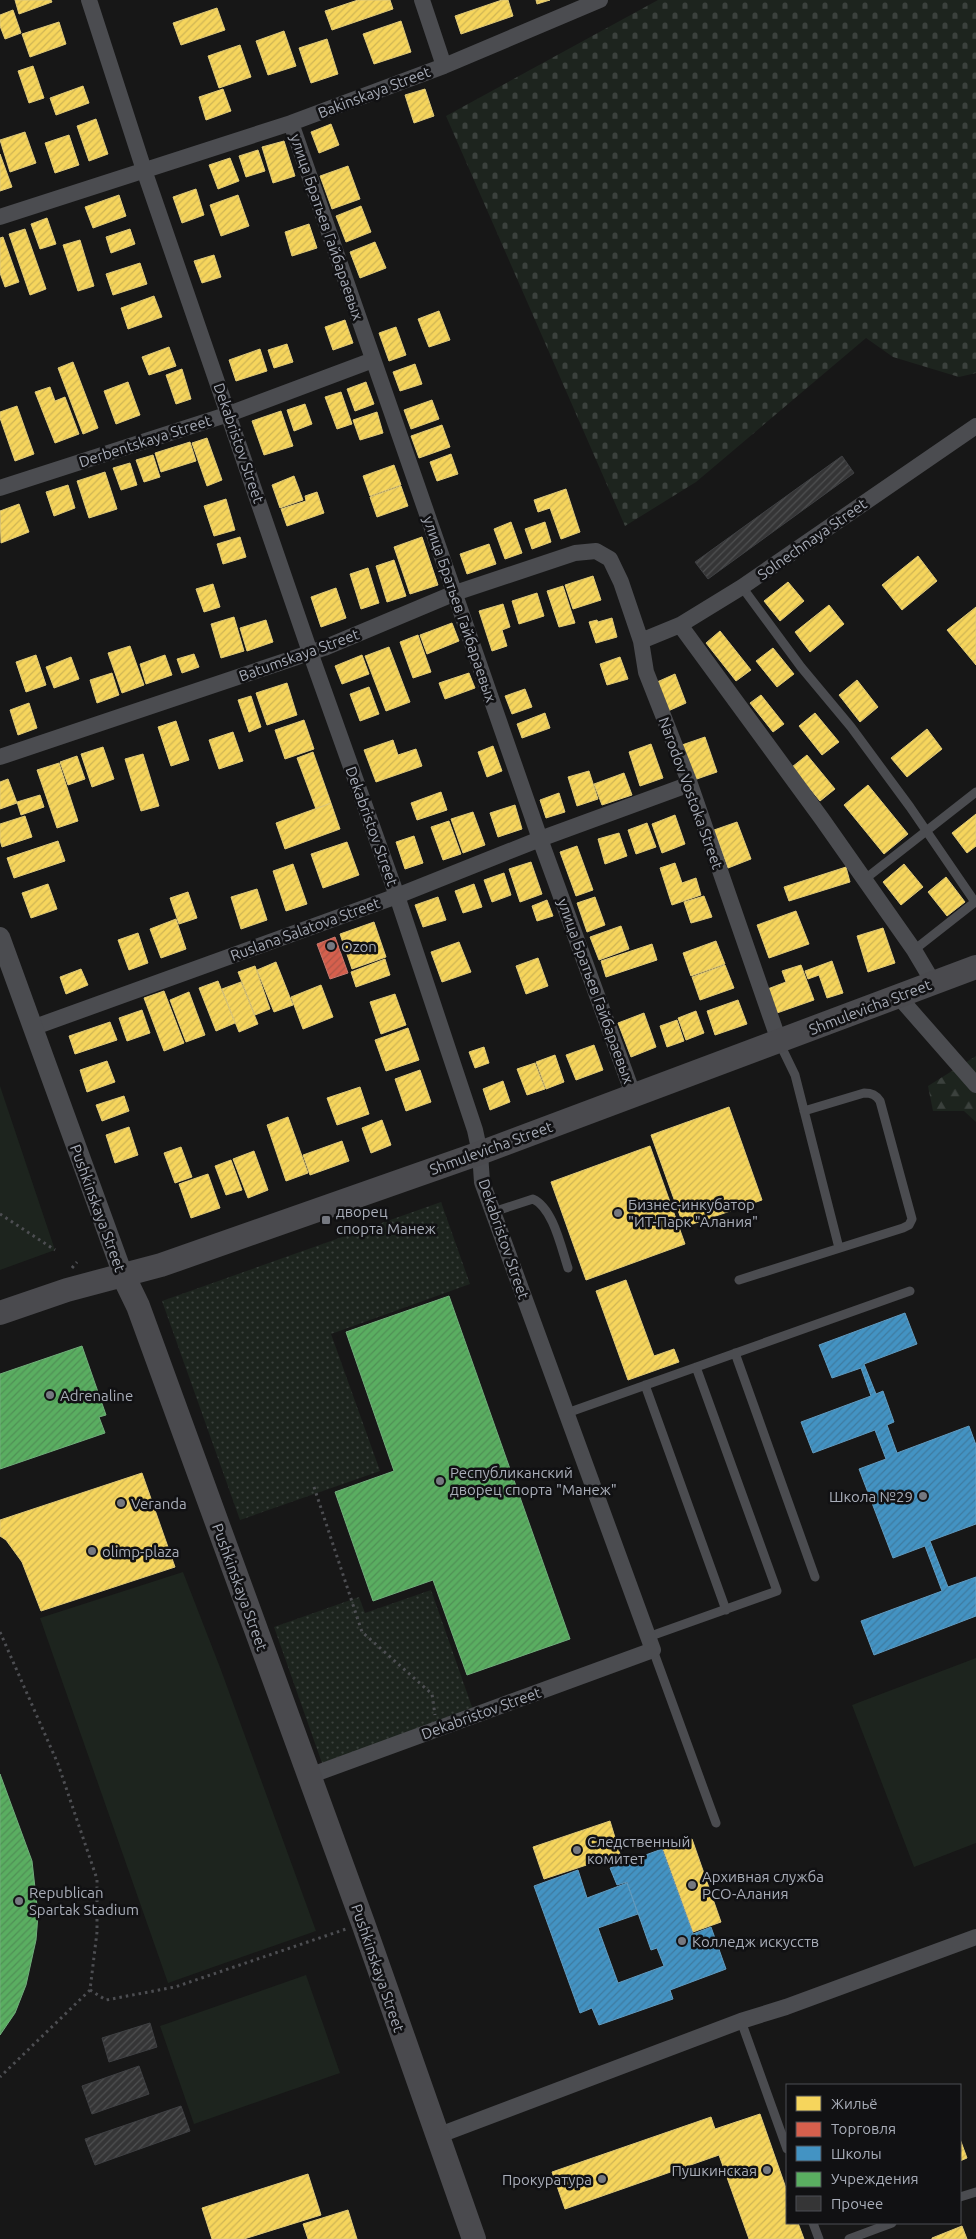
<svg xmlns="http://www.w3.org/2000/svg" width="976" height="2239" font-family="Ubuntu,sans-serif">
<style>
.grass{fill:url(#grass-dots)}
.forest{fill:url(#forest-firs)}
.cemetery{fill:url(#cemetery-stones)}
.park{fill:#1d241e}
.homes{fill:url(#homes-hatch);stroke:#dfc978}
.shops{fill:url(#shops-hatch);stroke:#c8776d}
.schools{fill:url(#schools-hatch);stroke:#619bc0}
.public{fill:url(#public-hatch);stroke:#71ae7b}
.building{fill:url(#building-hatch);stroke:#3f4043}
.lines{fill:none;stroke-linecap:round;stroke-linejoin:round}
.path{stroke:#4d4e52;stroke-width:3;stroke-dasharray:2.5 4;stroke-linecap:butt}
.service{stroke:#4b4c50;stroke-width:9}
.minor{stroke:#4b4c50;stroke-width:16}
.tertiary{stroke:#4b4c50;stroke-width:20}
.secondary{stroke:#4a4a4e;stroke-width:24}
.poi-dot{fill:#757880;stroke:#111113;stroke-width:2}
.labels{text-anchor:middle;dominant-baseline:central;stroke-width:5;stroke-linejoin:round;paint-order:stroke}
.street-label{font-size:15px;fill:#a8adb8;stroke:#111113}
.poi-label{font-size:15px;fill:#a8adb8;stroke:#111113;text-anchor:start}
</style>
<defs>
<pattern id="grass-dots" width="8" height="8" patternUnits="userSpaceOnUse" patternTransform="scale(1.25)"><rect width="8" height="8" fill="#1d241e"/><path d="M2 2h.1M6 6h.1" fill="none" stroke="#3b413d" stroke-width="1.8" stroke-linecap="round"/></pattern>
<pattern id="forest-firs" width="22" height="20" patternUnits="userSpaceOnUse" patternTransform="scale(1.25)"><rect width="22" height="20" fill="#1d241e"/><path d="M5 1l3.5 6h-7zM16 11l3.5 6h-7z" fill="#3b413d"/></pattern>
<pattern id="cemetery-stones" width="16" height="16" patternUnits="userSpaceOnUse" patternTransform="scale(1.25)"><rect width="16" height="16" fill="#1d241e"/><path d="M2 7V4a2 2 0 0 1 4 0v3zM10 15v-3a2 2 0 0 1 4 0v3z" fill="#3b413d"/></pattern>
<pattern id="homes-hatch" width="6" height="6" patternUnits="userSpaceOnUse" patternTransform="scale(1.25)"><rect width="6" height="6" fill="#f6d55c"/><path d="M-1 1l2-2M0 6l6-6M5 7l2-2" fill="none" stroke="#cfb555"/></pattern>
<pattern id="shops-hatch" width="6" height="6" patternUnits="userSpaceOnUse" patternTransform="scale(1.25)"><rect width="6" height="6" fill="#d6604d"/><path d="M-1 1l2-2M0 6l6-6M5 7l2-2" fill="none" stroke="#ad5548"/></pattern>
<pattern id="schools-hatch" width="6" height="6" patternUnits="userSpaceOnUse" patternTransform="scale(1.25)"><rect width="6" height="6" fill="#4393c3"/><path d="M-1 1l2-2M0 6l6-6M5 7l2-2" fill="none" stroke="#3f7ba0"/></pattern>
<pattern id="public-hatch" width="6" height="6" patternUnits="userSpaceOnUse" patternTransform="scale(1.25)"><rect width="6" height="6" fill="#5aae61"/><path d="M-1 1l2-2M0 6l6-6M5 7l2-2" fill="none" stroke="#509056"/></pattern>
<pattern id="building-hatch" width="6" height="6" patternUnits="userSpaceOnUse" patternTransform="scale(1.25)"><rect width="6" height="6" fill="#353536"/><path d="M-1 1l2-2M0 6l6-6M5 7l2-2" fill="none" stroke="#4f5051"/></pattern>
</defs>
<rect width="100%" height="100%" fill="#171717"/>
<!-- grass -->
<path class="grass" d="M441 1202 470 1284 331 1334 380 1471 240 1520 162 1301Z
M431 1590 473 1710 322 1763 274 1627 359 1597 365 1613Z"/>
<!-- forest -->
<path class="forest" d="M976 1056V1122L964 1111H933L928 1086Z"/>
<!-- cemetery -->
<path class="cemetery" d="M658 0H976V373L959 377 893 357 866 338 696 482 625 526 446 116Z"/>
<!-- park -->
<path class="park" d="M0 1086 55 1250 0 1270Z
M183 1572 221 1670 316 1931 168 1983 40 1618Z
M976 1658V1843L914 1867 852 1705Z
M306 1975 340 2073 194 2124 160 2026Z"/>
<!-- homes -->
<path class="homes" d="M15 0H51L52 2 19 14Z
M358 0H390L393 9 332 30 325 11Z
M502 0H508L513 16 461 34 455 16Z
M536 0H550L537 4Z
M217 8 225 30 181 45 173 23Z
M13 10 21 33 5 39 0 26V15Z
M401 21 411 52 374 64 363 34Z
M59 22 66 44 30 57 22 34Z
M284 31 296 66 268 75 256 41Z
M327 39 338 74 311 83 299 48Z
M240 45 251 77 219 88 208 56Z
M33 66 44 98 29 103 18 71Z
M83 86 89 103 56 115 50 98Z
M223 89 231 111 206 120 199 97Z
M425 89 434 116 414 123 405 95Z
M96 119 108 154 89 161 77 126Z
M331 124 339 145 319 153 311 132Z
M25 132 36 163 10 172 0 140Z
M69 135 79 165 55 173 45 143Z
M284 141 295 176 273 183 262 147Z
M258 150 265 171 246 177 239 156Z
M0 154 12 187 0 191Z
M230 158 239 181 218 189 209 165Z
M348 166 360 199 332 209 320 176Z
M196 189 204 215 182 223 173 197Z
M119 195 126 216 93 228 85 207Z
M238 195 249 226 221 236 210 205Z
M361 206 371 232 346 242 336 216Z
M47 218 56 244 40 249 31 224Z
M309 224 317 248 292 256 285 232Z
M25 229 46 289 30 295 9 234Z
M130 229 135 244 111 253 106 237Z
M3 237 19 282 5 287 0 273V238Z
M80 240 94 286 78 291 63 245Z
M375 242 386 268 360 278 350 252Z
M214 255 221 277 202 283 194 261Z
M140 263 147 284 113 295 106 274Z
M154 296 162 317 128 329 121 308Z
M439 311 450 340 429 347 418 319Z
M345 320 353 343 333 350 325 327Z
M396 327 406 355 389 361 379 333Z
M287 344 293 362 274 368 268 350Z
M169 347 176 366 149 375 142 357Z
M260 349 267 371 236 381 229 360Z
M73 362 98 428 83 434 58 368Z
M415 364 422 384 400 391 393 372Z
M182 369 191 399 176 404 166 375Z
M128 382 140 415 116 424 104 391Z
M366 382 374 404 355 411 347 389Z
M50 387 55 401 65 397 79 434 55 443 35 392Z
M341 392 352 424 337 429 325 397Z
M432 400 439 419 411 429 404 410Z
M305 404 312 424 294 431 287 410Z
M17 406 34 454 15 461 0 418V412Z
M281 411 293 446 264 455 252 421Z
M377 412 383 433 360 440 353 420Z
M442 425 450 447 419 458 411 436Z
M207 438 222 480 207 486 192 443Z
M190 442 196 461 161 472 155 453Z
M451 454 458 474 437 481 430 462Z
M153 455 160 477 144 482 136 460Z
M130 463 137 485 121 490 113 468Z
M394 465 401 485 370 496 363 476Z
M105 472 117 509 89 518 77 481Z
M294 476 303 500 280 508 272 485Z
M68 485 75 508 54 516 46 492Z
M401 486 408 506 377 517 370 497Z
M566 489 580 532 561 539 550 508 538 512 534 500Z
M317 492 324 513 287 526 281 509 306 501 305 496Z
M226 499 235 530 214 536 204 506Z
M19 504 29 532 1 543 0 511Z
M511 522 522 553 505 559 494 529Z
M545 522 551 542 532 549 525 529Z
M240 537 246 557 223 564 217 544Z
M422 537 438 585 410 594 394 547Z
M489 544 496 564 467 574 460 554Z
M918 556 937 581 902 610 882 585Z
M394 560 406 596 387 602 376 566Z
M368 568 379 603 361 609 350 574Z
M593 576 601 600 573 609 565 585Z
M788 582 804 601 780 621 764 601Z
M213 584 220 607 204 612 196 589Z
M563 586 575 623 559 627 547 591Z
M336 588 346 618 321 627 311 597Z
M537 593 544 616 519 624 512 601Z
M503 604 510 627 502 630 507 646 492 651 479 611Z
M829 605 844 624 810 652 795 632Z
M976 607V665L947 630Z
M234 617 244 651 221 658 211 624Z
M612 618 617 637 596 643 589 622 597 620 598 622Z
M266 620 273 642 247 651 240 628Z
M452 623 459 641 427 654 420 635Z
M720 631 751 670 736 681 706 643Z
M418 635 431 672 413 678 400 642Z
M130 646 144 685 122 693 108 653Z
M389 647 410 702 386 711 365 656Z
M773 648 794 674 777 687 756 661Z
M194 654 199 667 182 673 177 659Z
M36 655 46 685 26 692 16 662Z
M165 655 172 675 146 684 140 664Z
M362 655 369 674 342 684 335 666Z
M71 657 79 679 54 688 46 667Z
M620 657 628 679 607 685 600 664Z
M112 673 119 695 97 703 90 680Z
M469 673 475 688 445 699 439 683Z
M675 674 686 703 668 711 657 682Z
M857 680 878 707 860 722 839 695Z
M287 683 297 715 267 725 256 693Z
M369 687 379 714 360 721 350 694Z
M525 689 532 707 512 714 505 696Z
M761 695 784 724 773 732 750 703Z
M251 696 261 727 249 732 238 700Z
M29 703 37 728 18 735 10 710Z
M545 713 550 728 522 738 517 724Z
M815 713 839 742 822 755 799 726Z
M304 720 314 749 285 759 275 730Z
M176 721 189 760 171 766 158 727Z
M927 729 942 749 907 777 891 758Z
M233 732 243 761 219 769 209 740Z
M705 737 717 772 691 781 679 746Z
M393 740 398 755 416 749 422 766 376 782 364 750Z
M651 744 663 778 640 786 629 752Z
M493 746 502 771 487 777 478 752Z
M103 747 114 779 92 787 81 754Z
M313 752 331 803 316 809 297 758Z
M143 754 159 806 141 811 125 759Z
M807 755 835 789 820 801 792 767Z
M77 756 85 779 68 785 60 762Z
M59 763 78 821 57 828 37 770Z
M589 771 598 799 577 806 568 777Z
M624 773 632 795 602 805 594 784Z
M8 779 17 803 0 809V782Z
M868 785 908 834 884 854 844 805Z
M441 792 447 810 417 820 411 803Z
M559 793 565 812 546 818 540 800Z
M40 795 44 807 21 815 17 802Z
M331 803 340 829 285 849 276 823Z
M515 805 522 829 498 837 490 813Z
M473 812 485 845 463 853 451 819Z
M976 814V846L967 853 952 833Z
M675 815 685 844 662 853 652 824Z
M25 816 32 837 2 847 0 840V824Z
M449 821 461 854 443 860 431 827Z
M737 822 751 859 728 868 714 830Z
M647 823 656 847 636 854 628 830Z
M619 833 627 856 605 864 598 839Z
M414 836 423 863 405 869 396 842Z
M58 841 65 861 14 878 7 858Z
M347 842 359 875 323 888 311 854Z
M577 846 593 890 576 896 560 852Z
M531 862 542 894 520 902 509 869Z
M675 863 682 883 696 878 701 895 672 905 660 868Z
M293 864 307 904 286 911 273 871Z
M904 864 923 887 901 905 883 882Z
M846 867 850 882 789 901 784 887Z
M504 873 511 895 492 902 484 880Z
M946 877 965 902 947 916 928 892Z
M48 884 57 909 31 918 22 893Z
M474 884 482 907 463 913 455 891Z
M257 889 267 920 241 929 231 897Z
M188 892 197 918 179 924 170 898Z
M704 896 712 917 691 923 684 902Z
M438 897 446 920 423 927 415 905Z
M595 897 605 925 587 932 577 903Z
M547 900 553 916 537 921 532 906Z
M796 911 809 944 769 958 757 925Z
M176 919 186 949 161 958 150 929Z
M374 922 386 957 352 969 340 934Z
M621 926 629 949 599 960 590 937Z
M883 928 895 963 868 972 857 936Z
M138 933 148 963 129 970 118 940Z
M716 941 725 964 691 976 683 953Z
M459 942 471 972 442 982 431 952Z
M652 944 657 960 606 977 601 961Z
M538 958 548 986 526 994 516 966Z
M385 959 390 975 356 987 351 972Z
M832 961 843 993 827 998 819 975 808 979 805 971Z
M276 962 293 1005 274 1012 257 970Z
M725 965 734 988 700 1000 692 977Z
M801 965 814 1000 774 1014 765 990 786 982 782 971Z
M255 966 270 1009 255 1015 238 972Z
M81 969 88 985 66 994 60 977Z
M218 981 235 1023 216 1031 199 988Z
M241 982 258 1024 239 1032 222 989Z
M321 985 333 1017 303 1029 291 997Z
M164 991 184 1043 164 1051 144 998Z
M189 992 205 1035 186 1042 170 1000Z
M395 994 406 1025 381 1034 370 1002Z
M738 1000 747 1024 715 1035 707 1011Z
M142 1010 150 1033 127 1041 119 1018Z
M696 1011 704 1033 686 1040 678 1018Z
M644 1013 656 1047 631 1057 618 1023Z
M677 1020 684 1041 667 1047 660 1026Z
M110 1022 117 1040 75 1054 69 1036Z
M408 1028 419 1060 386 1071 375 1040Z
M594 1045 603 1070 576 1080 566 1055Z
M484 1047 489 1063 475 1068 469 1052Z
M555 1055 564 1082 546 1089 536 1062Z
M107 1061 115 1082 87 1092 80 1070Z
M535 1063 545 1089 527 1095 517 1069Z
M420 1070 431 1102 406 1111 395 1079Z
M503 1081 510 1102 490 1110 483 1089Z
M360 1087 369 1114 337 1125 327 1098Z
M124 1096 129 1111 102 1121 96 1105Z
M729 1107 762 1200 684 1227 651 1135Z
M288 1117 308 1173 286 1181 267 1125Z
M382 1120 391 1145 371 1153 362 1128Z
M129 1127 138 1155 115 1163 106 1135Z
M342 1141 349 1161 310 1175 303 1155Z
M650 1146 685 1244 586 1280 551 1182Z
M181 1147 192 1177 175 1183 164 1153Z
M254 1151 268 1190 248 1198 233 1159Z
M231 1160 242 1190 226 1195 215 1166Z
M208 1174 220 1208 191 1218 179 1184Z
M626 1280 654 1356 674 1349 679 1362 628 1380 596 1291Z
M142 1473 175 1567 41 1611 22 1562 6 1540 0 1536V1520Z
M610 1821 620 1854 544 1879 533 1847Z
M692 1839 721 1922 693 1932 663 1849Z
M760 2114 787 2191V2223H798L804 2239H749L719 2155 565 2209 552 2172 711 2117 715 2129Z
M960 2139 967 2158 960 2161Z
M308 2174 321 2215 244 2239H212L202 2208Z
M348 2210 357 2239H308L303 2224Z
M962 2226 967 2239H932V2238Z"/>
<!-- shops -->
<path class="shops" d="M335 937 348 973 330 979 317 944Z"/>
<!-- schools -->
<path class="schools" d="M905 1313 917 1344 864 1364 876 1394 883 1391 894 1422 887 1425 897 1453 969 1426 976 1445V1524L930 1541 948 1587 976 1577V1616L874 1655 861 1621 942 1591 925 1546 893 1558 859 1469 886 1459 875 1430 813 1453 801 1422 871 1396 861 1368 832 1378 819 1345Z
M662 1849 693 1934 711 1927 726 1969 670 1990 673 1999 599 2025 592 2008 580 2013 534 1886 578 1870 587 1898 627 1883 638 1914 598 1928 618 1983 664 1966 657 1948 651 1950 627 1882 617 1885 610 1868Z"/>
<!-- public -->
<path class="public" d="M449 1296 570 1639 467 1675 433 1580 373 1601 335 1492 394 1471 346 1332Z
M82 1346 106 1415 99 1417 105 1433 0 1469V1374Z
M0 1774 32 1861 38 1915 36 1940 26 1985 15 2013 0 2035Z"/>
<!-- building -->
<path class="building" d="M842 456 854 473 708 579 695 562Z
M150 2023 157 2047 109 2062 102 2038Z
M139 2066 149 2094 92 2114 82 2086Z
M181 2106 190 2131 95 2165 85 2139Z"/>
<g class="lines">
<!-- path -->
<path class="path" d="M0 1214 55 1250
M72 1268 77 1262
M314 1487 362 1632 432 1694 435 1715
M0 1632 58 1764 97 1879V1932L90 1990 0 2077
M90 1990 106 2000 175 1987 346 1929"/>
<!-- service -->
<path class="service" d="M742 587 801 667 851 727 910 807 975 902 914 950
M865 879 976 792
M779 1042 795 1075 839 1248
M493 1212 533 1199C553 1208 561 1247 568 1268
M739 1280 903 1228 909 1225 912 1219 880 1101C876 1095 872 1093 864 1093L804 1111
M735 1353 815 1577
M645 1385 726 1610
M567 1413 910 1291
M648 1637 777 1591 696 1367
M653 1650 716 1823
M741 2021 787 2149
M960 2197 976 2192
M813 2223 819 2239
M849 2239 892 2223"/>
<!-- minor -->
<path class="minor" d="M89 0 144 170 310 652 397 896 475 1130 480 1153 482 1182 653 1650 309 1776
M422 0 444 66
M291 123 540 839 633 1094
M0 217 291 123 444 66 600 0
M0 488 229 414 373 360
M680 625 822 819 914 950 933 982
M641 641 680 625 742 587 976 426
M0 757 324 648 455 593 575 553 596 551 610 559 621 582 641 641 646 672 690 784 779 1041
M898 996 976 1085
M32 1028 397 896 540 839 690 784
M437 2136 741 2021 786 2007 976 1937"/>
<!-- tertiary -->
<path class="tertiary" d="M0 937 123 1275"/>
<!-- secondary -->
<path class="secondary" d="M123 1275 138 1306 363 1923 474 2239
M0 1313 67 1290 161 1265 480 1153 976 967"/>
</g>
<!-- markers -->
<g class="poi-dot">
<circle cx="331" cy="946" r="5"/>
<circle cx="618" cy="1213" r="5"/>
<rect x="321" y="1215" width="10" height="10" rx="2.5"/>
<circle cx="50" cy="1395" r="5"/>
<circle cx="440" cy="1481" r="5"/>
<circle cx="923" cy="1496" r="5"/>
<circle cx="121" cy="1503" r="5"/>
<circle cx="92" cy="1551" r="5"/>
<circle cx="577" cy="1850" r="5"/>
<circle cx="692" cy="1885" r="5"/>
<circle cx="19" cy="1901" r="5"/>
<circle cx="682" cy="1941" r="5"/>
<circle cx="767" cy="2170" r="5"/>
<circle cx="602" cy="2179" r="5"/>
</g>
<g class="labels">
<!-- street labels -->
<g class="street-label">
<text transform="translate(374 92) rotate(-21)">Bakinskaya Street</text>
<text transform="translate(327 227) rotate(71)">улица Братьев Гайбараевых</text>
<text transform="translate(145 441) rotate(-18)">Derbentskaya Street</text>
<text transform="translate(239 443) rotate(71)">Dekabristov Street</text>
<text transform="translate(812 539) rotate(-35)">Solnechnaya Street</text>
<text transform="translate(460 609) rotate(71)">улица Братьев Гайбараевых</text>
<text transform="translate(299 655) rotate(-20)">Batumskaya Street</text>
<text transform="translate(691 793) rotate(70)">Narodov Vostoka Street</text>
<text transform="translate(372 826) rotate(70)">Dekabristov Street</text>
<text transform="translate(305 929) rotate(-20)">Ruslana Salatova Street</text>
<text transform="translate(596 991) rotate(70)">улица Братьев Гайбараевых</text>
<text transform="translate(870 1007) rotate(-21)">Shmulevicha Street</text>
<text transform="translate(491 1148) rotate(-20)">Shmulevicha Street</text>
<text transform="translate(98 1208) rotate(70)">Pushkinskaya Street</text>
<text transform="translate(504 1239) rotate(71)">Dekabristov Street</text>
<text transform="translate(240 1587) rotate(70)">Pushkinskaya Street</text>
<text transform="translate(481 1713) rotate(-20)">Dekabristov Street</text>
<text transform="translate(378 1968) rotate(71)">Pushkinskaya Street</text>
</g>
<!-- poi labels -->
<g class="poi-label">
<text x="341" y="946">Ozon</text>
<text x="628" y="1204">Бизнес-инкубатор<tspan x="628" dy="17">"ИТ-Парк "Алания"</tspan></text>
<text x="336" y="1211">дворец<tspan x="336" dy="17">спорта Манеж</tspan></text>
<text x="60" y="1395">Adrenaline</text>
<text x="450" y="1472">Республиканский<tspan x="450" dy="17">дворец спорта "Манеж"</tspan></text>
<text x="913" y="1496" text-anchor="end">Школа №29</text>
<text x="131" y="1503">Veranda</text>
<text x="102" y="1551">olimp-plaza</text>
<text x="587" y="1841">Следственный<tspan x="587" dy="17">комитет</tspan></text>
<text x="702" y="1876">Архивная служба<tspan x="702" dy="17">РСО-Алания</tspan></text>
<text x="29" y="1892">Republican<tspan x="29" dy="17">Spartak Stadium</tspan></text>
<text x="692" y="1941">Колледж искусств</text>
<text x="757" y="2170" text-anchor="end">Пушкинская</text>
<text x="592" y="2179" text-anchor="end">Прокуратура</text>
</g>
</g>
<!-- legend -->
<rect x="786" y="2084" width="175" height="140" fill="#111113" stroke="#4d4f55"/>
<rect x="796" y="2096" width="25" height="15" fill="#f6d55c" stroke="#4d4f55"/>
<text x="831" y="2109" font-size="15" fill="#a8adb8">Жильё</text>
<rect x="796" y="2122" width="25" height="15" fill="#d6604d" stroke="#4d4f55"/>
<text x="831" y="2134" font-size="15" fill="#a8adb8">Торговля</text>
<rect x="796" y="2146" width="25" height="15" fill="#4393c3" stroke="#4d4f55"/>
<text x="831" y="2159" font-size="15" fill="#a8adb8">Школы</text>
<rect x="796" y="2172" width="25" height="15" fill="#5aae61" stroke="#4d4f55"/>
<text x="831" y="2184" font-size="15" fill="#a8adb8">Учреждения</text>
<rect x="796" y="2196" width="25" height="15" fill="#353536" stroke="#4d4f55"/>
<text x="831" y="2209" font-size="15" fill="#a8adb8">Прочее</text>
</svg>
